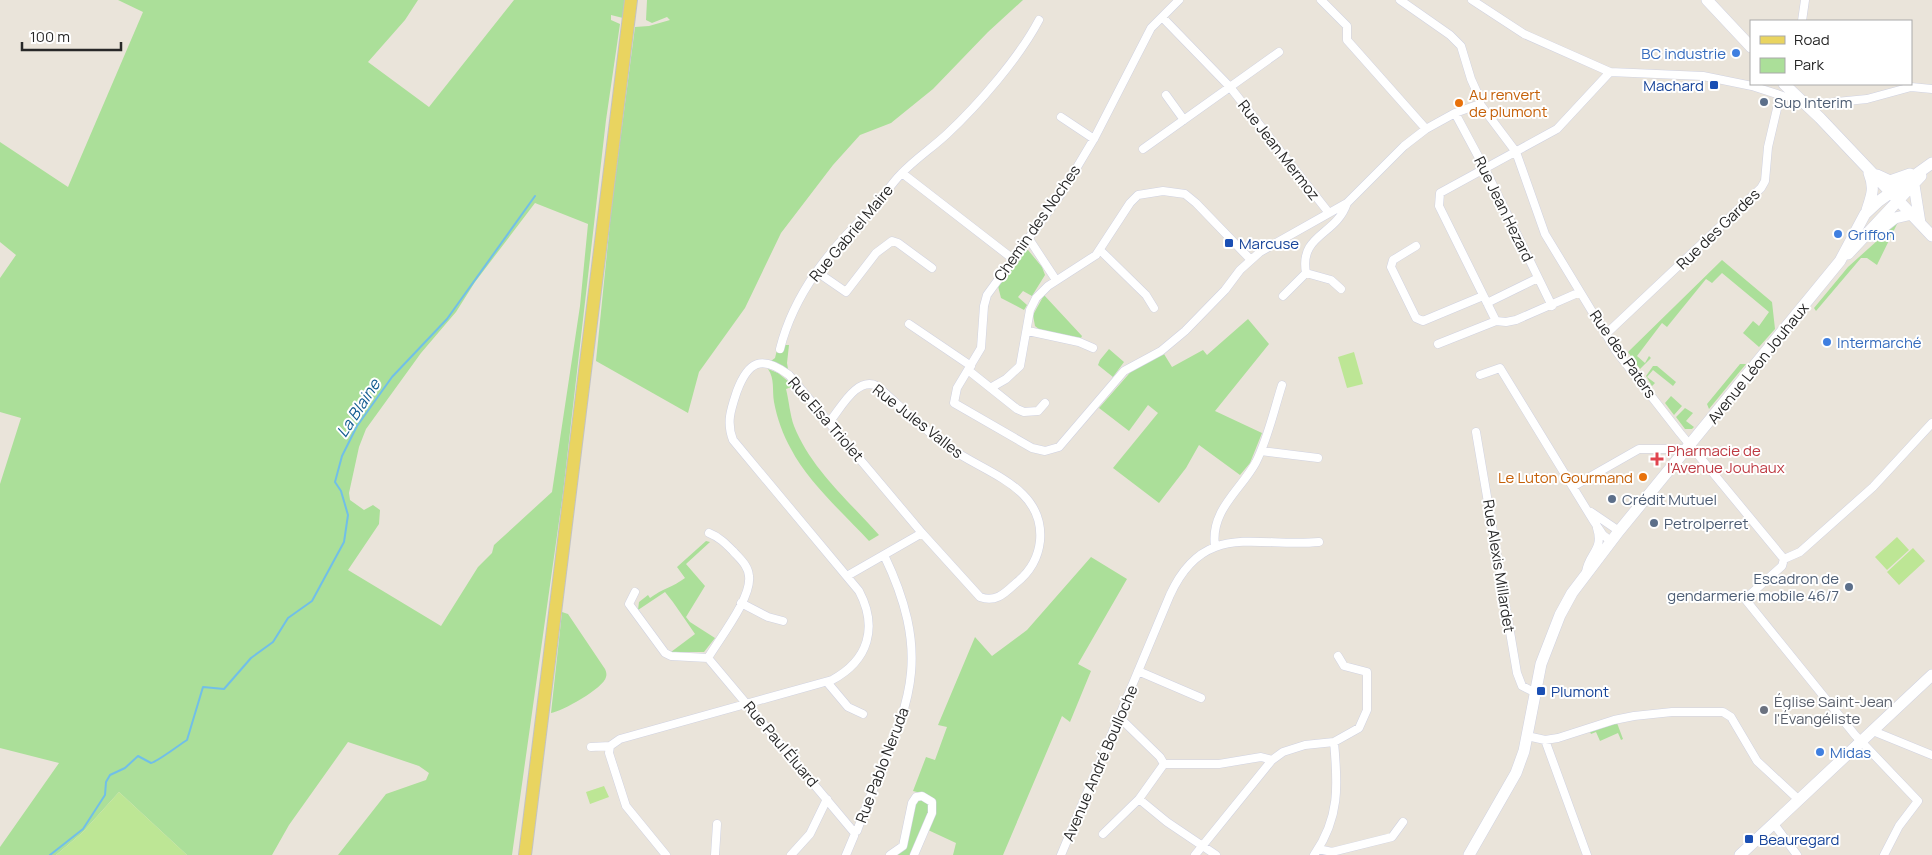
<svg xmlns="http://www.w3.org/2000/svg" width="1932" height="855" font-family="Manrope,sans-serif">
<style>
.green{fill:#abdf99;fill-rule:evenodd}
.pitch{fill:#bde695}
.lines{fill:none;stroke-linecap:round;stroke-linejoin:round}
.stream{stroke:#71bfe8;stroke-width:2}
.street-casing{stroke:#d0d2e1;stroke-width:9}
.secondary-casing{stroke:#d0d2e1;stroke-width:12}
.primary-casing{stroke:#c3c3c3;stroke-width:14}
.street{stroke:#fff;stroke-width:8}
.secondary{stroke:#fff;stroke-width:11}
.primary{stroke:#e9d460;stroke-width:12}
.shop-dot{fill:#3f7fe0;stroke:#fff;stroke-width:2}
.transit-dot{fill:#1a4fb4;stroke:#fff;stroke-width:2}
.service-dot{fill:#5c6f8a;stroke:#fff;stroke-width:2}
.food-dot{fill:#e8710a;stroke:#fff;stroke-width:2}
.health-dot{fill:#e0444e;stroke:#fff;stroke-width:2}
.worship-dot{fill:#6b7280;stroke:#fff;stroke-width:2}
.labels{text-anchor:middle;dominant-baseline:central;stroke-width:4;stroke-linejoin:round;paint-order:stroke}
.shop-label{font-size:15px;fill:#366cbe;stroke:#fff;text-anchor:start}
.transit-label{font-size:15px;fill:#164399;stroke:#fff;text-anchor:start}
.food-label{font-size:15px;fill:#c56008;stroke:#fff;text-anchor:start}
.service-label{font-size:15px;fill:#4e5e75;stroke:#fff;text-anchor:start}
.street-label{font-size:15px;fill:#282828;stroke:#fff}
.health-label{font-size:15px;fill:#be3a42;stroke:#fff;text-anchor:start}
.worship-label{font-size:15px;fill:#5b616d;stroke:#fff;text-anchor:start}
.water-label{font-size:16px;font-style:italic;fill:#135c91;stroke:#fff}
</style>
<rect width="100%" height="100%" fill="#eae4da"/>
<!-- green -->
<path class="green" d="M118 0H418L405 20 368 62 429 107 514 0H625L623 18 611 15V20L620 24 606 120 563 493 512 855H338L386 794 426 780 429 773 419 766 348 742 289 825 272 855H187L119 792 82 833 56 855H0V847L59 763 0 748V484L21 418 0 412V278L16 255 0 242V142L68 187 143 12ZM535 203 588 224 580 306 552 492 494 545 492 553 478 567 441 626 348 570 379 524 380 510 373 505 364 510 350 500 349 493 359 447 366 429 421 353 456 312 475 282Z
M647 0H1023L988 32 933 89 891 123 860 135 833 165 781 233 745 308 699 372 688 413 596 361 612 203 635 27 649 26 670 20 667 17 652 23 646 20Z
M1898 222 1877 265 1867 258H1861L1816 311 1814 308 1848 267Z
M1028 250 1042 267 1045 275 1032 296 1023 291 1018 297 1027 305 1024 310 1001 298 998 286 1023 252Z
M1722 260 1772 302 1775 329 1759 347 1743 333 1753 321 1759 326 1769 312 1722 273 1712 283 1706 279 1667 327 1662 323 1637 356 1645 363 1649 356 1651 358 1640 369 1628 352Z
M1044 295 1082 336 1081 338 1040 330 1035 326 1033 315Z
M1248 319 1269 344 1215 411 1262 433 1250 463 1240 475 1199 445 1186 468 1159 503 1113 468 1158 413 1148 405 1129 431 1099 408 1135 367 1164 354 1172 367 1203 350 1207 355Z
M784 345H789L787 363 788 369 771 361 775 358 777 350Z
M1109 349 1124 362 1113 377 1098 365 1100 360Z
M1740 364H1746L1709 409 1707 404Z
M1653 366H1657L1676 382 1673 386 1653 370 1647 377 1655 383 1652 386 1646 376Z
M768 369 778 373 794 386 786 389C789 401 790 415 794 426 811 469 849 501 879 535L869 541C844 514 808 482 791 449 783 435 777 418 774 402 772 390 775 379 768 369Z
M1671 396 1682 406 1674 415 1665 403Z
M1685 408 1693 413 1686 421 1694 427 1692 429H1685L1676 417Z
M706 541 710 542 686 564 705 586 686 617 690 622 715 638 704 652H671L695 634C685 620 676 605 665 592L638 610 639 602 648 595 650 598C662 589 673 587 685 578L677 567Z
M1091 557 1127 579 1078 664 1091 671 1070 722 1062 716 1003 855H953L956 843 928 830 935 812 925 794 913 791 926 757 935 760 947 727 938 725 975 637 992 656 1027 630Z
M562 612 568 614 605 669C606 671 607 674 606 677 604 688 561 712 551 713Z
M1617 723 1623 739 1621 740 1618 733 1600 741 1596 732 1591 734 1590 732Z
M917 799 927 800 931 808 911 855H894L900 852Z"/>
<!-- pitch -->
<path class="pitch" d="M1354 352 1363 384 1347 388 1338 357Z
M1897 537 1909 550 1887 570 1875 557Z
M1913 548 1925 561 1899 585 1887 572Z
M604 786 609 797 590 804 586 792Z
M119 792 187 855H56L82 833Z"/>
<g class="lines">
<!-- stream -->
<path class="stream" d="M50 855 83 829 105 795 106 782 110 775 125 768 138 756 151 763C157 762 179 745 187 740L203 687 224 689 251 658 273 642 288 618 312 601 344 542 348 515 341 491 335 482 342 456 357 426 392 377 447 319 535 196"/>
<defs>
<path id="street" d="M1179 0 1151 28 1095 137 1061 194 987 295 984 306 981 348 957 388 954 403 1032 448 1045 451 1059 447 1124 371 1161 351 1185 331 1225 290 1240 270 1260 252 1347 203 1404 146 1426 129 1455 113 1480 104
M1321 0 1347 26V40L1426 129
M1400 0 1450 35 1461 46 1471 79 1480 99V104
M1472 0 1524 34 1610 72 1703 76 1752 86 1786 97 1792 93
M1162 17 1230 87 1329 213
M1802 21 1805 0
M1166 95 1184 120
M1480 104 1516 152 1545 234 1616 351 1680 433 1784 559
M1809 108 1816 104 1867 99 1911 87 1932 89
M1455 113 1485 169 1552 306
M1061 117 1094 139
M1143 149 1279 52
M902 173 1013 259
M1029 239 1056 280
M1416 246 1393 260 1391 267 1416 318 1423 321 1483 296
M1100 250 1146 295 1154 308
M817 272 846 292 876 253 892 241 898 243 932 268
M1306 273C1299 234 1336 236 1347 203
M1283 296 1306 273 1331 280 1341 289
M1487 303 1538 278
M1496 321 1439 206 1440 193 1557 129 1610 72
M909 324 971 366
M1028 331 1079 342 1093 348
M1606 334 1761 188 1765 181 1768 147 1780 96
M1438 344 1496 321 1506 322 1516 320 1580 292
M780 349C794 293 831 248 872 209 883 198 890 185 901 174 915 159 932 148 947 134 978 105 1019 58 1039 20
M968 370 1017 409 1024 412 1038 411 1045 403
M1480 375 1500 368 1593 520 1603 535 1611 541
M992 387 1006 379 1020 366 1030 310 1036 298 1048 286 1096 255 1130 203 1138 195 1163 191 1185 194 1196 203 1251 260
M1476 432 1517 673 1522 686 1534 692
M1261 451 1318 458
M1574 486 1639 449H1686
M1591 512 1619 531
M1215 546C1210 510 1241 490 1256 462 1268 438 1274 410 1282 385
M1784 559 1782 566 1745 599 1855 735 1918 801 1899 826 1884 855
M1784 559 1800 552 1873 487 1932 423
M1586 572C1589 553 1604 550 1597 528
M847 576 922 533
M635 592 629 604 665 653 671 656 708 658 853 831
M741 603 768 617 783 621
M708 658C719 639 752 598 749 576 748 565 740 559 733 551 725 543 719 537 709 533
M1138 671 1201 698
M827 682 848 707 863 714
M1119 717 1160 757 1164 764
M1873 731 1932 755
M1527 736 1545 740 1558 738 1614 720 1634 716 1672 712H1723L1731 717 1757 761 1799 800
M1545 740 1587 855
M610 746 620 739 832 680C869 660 878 627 859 591L733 440C726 422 731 409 737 391 748 362 761 354 789 375L922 533 980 597C996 603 1005 593 1016 583 1030 572 1038 559 1040 541 1045 487 985 473 950 448 924 430 901 407 877 386 857 376 841 408 830 421
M610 746 609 753 626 806 666 855
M591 747 610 746
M1164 764H1219L1261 757 1272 760
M1139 799 1167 822 1216 855
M1774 824 1797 855
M857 831C897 719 942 676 884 555
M1103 834 1139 799 1164 764
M1318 849 1332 852 1392 837 1403 822
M715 855 717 824
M791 855 810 834 827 799
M846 855 854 836
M890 855 903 846 912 803 916 797 922 796 932 802V813L914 855
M1061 855 1170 595C1204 520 1256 548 1319 542
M1195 855 1272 760 1283 752 1305 745 1334 742 1359 728 1367 710V672L1344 666 1338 656
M1314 855C1340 818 1338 785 1334 742"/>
<path id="secondary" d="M1707 0 1751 47
M1784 84 1820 118 1932 236
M1877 175 1890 181 1910 174
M1914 185 1920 223
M1867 210C1872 195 1875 188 1869 173
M1872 236 1895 218 1912 214
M1848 254 1921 176
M1469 855 1516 773 1524 751 1541 664 1560 615 1572 593 1619 531 1840 261 1865 214 1879 201 1932 163
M1740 855 1932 675"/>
<path id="primary" d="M525 855 631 0"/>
</defs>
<!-- street casing -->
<use href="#street" class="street-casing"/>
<!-- secondary casing -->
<use href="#secondary" class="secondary-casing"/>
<!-- primary casing -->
<use href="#primary" class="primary-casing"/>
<!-- street -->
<use href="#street" class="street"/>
<!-- secondary -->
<use href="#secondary" class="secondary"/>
<!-- primary -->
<use href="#primary" class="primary"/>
</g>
<!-- markers -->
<g class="shop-dot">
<circle cx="1736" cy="53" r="5"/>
<circle cx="1838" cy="234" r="5"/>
<circle cx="1827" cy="342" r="5"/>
<circle cx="1820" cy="752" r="5"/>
</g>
<g class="transit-dot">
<rect x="1709" y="80" width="10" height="10" rx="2.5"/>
<rect x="1224" y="238" width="10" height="10" rx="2.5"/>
<rect x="1536" y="686" width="10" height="10" rx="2.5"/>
<rect x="1744" y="834" width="10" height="10" rx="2.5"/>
</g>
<g class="service-dot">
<circle cx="1764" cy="102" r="5"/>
<circle cx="1612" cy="499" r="5"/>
<circle cx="1654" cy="523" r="5"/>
<circle cx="1849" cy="587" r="5"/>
</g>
<g class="food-dot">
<circle cx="1459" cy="103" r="5"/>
<circle cx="1643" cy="477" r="5"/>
</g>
<path class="health-dot" d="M1654.5 451.5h5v5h5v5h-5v5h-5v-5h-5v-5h5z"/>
<circle class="worship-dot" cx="1764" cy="710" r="5"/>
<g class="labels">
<!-- shop labels -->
<g class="shop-label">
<text x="1726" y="53" text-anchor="end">BC industrie</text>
<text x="1848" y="234">Griffon</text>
<text x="1837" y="342">Intermarché</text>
<text x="1830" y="752">Midas</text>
</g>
<!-- transit labels -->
<g class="transit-label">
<text x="1704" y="85" text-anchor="end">Machard</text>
<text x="1239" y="243">Marcuse</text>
<text x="1551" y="691">Plumont</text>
<text x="1759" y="839">Beauregard</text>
</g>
<!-- food labels -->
<g class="food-label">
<text x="1469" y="94">Au renvert<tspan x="1469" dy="17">de plumont</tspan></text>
<text x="1633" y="477" text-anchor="end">Le Luton Gourmand</text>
</g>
<!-- service labels -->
<g class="service-label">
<text x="1774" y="102">Sup Interim</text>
<text x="1622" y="499">Crédit Mutuel</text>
<text x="1664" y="523">Petrolperret</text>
<text x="1839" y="578" text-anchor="end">Escadron de<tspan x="1839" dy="17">gendarmerie mobile 46/7</tspan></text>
</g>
<!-- street labels -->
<g class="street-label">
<text transform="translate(1279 150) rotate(52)">Rue Jean Mermoz</text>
<text transform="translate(1504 209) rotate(64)">Rue Jean Hezard</text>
<text transform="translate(1037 223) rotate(-55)">Chemin des Noches</text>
<text transform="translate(1718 229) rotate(-44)">Rue des Gardes</text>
<text transform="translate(851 233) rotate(-50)">Rue Gabriel Maire</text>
<text transform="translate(1623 354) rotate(55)">Rue des Paters</text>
<text transform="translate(1758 363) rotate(-51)">Avenue Léon Jouhaux</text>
<text transform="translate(826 419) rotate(49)">Rue Elsa Triolet</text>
<text transform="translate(918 421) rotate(38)">Rue Jules Valles</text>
<text transform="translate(1499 566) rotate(81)">Rue Alexis Millardet</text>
<text transform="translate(781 744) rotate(50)">Rue Paul Éluard</text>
<text transform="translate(1100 763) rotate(-67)">Avenue André Boulloche</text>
<text transform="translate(882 765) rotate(-69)">Rue Pablo Neruda</text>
</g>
<!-- health labels -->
<g class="health-label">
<text x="1667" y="450">Pharmacie de<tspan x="1667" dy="17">l'Avenue Jouhaux</tspan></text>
</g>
<!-- worship labels -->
<g class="worship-label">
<text x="1774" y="701">Église Saint-Jean<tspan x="1774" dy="17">l'Évangéliste</tspan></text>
</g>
<!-- water labels -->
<g class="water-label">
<text transform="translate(358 408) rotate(-57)">La Blaine</text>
</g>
</g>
<!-- legend -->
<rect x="1750" y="20" width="162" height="65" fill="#ffffff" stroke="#a9a9a9"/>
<rect x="1760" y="36" width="25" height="8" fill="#e9d460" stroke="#a9a9a9"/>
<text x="1794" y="45" font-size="15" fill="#282828">Road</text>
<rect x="1760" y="58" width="25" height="15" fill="#abdf99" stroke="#a9a9a9"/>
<text x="1794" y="70" font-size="15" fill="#282828">Park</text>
<!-- scale -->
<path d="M22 42v8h99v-8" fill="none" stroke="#282828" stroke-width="2.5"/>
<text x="30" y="42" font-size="15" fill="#282828" stroke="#ffffff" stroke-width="4" paint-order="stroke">100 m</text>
</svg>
